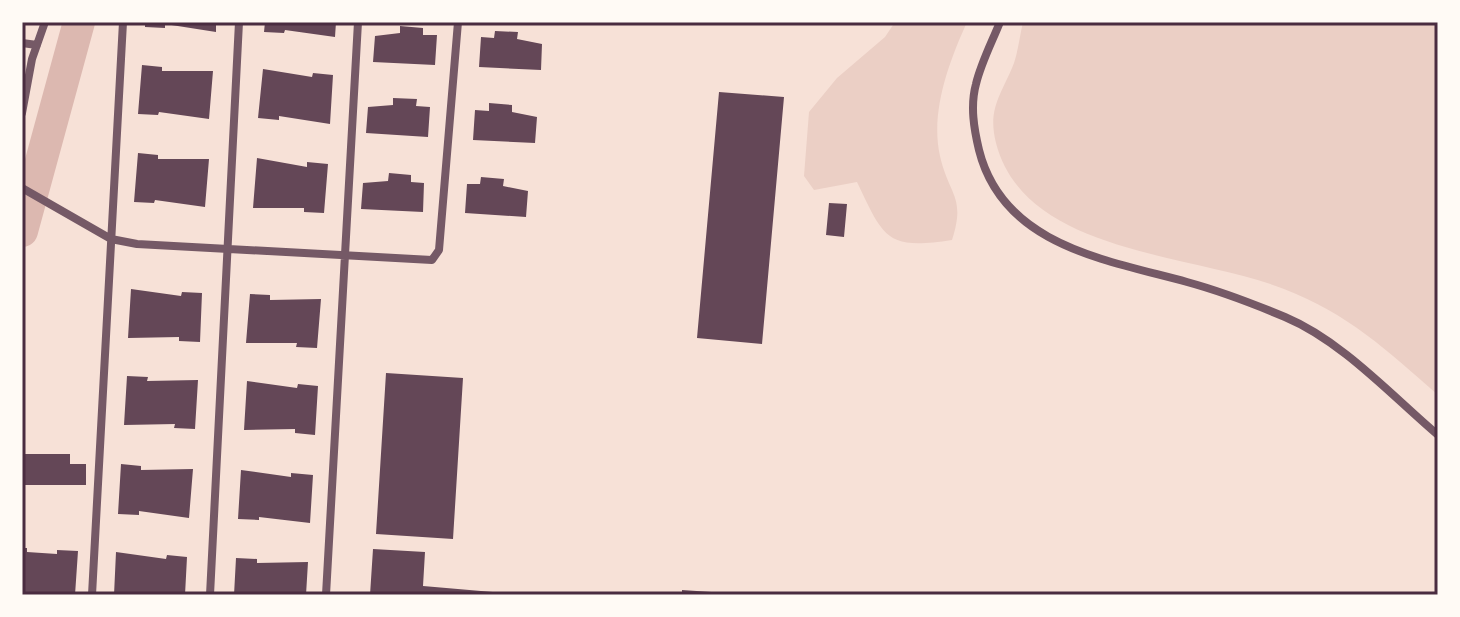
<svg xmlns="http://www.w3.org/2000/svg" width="1460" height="617" font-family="Overpass,sans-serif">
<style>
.green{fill:#ebcfc5}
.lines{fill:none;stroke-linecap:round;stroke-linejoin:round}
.canal{stroke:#dcb8b0;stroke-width:32}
.building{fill:#644757}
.minor{stroke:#755966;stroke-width:8}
.neatline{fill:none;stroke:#4a2c40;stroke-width:3}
</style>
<rect width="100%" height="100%" fill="#f7e1d7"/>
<!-- green -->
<path class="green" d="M895 22H967C949 62 930 112 940 156 949 196 966 196 952 240 887 250 884 239 857 182L814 190 804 176 809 112 837 78 885 37Z
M1023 22H1438V395C1388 351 1347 313 1284 289 1194 253 1025 255 996 143 987 108 1002 94 1014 63 1018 51 1020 35 1023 22Z"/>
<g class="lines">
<!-- canal -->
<path class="canal" d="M22 231 79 22"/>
</g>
<!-- building -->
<path class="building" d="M145 22H216V32L165 24V28L145 27Z
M265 22H336L335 37 285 30 284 33 264 32Z
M400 26 423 28V35H437L435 65 373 62 375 36 400 33Z
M495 31 518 32 517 39 542 44 541 70 479 67 481 37 494 38Z
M142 65 162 67V71H213L209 119 159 112 158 115 138 114Z
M263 69 312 77 313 73 333 75 330 124 279 116V120L258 118Z
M719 92 784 97 762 344 697 338Z
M393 98 417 99 416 106 430 107 428 137 366 133 368 107 393 105Z
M489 103 512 105V112L537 117 535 143 473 140 475 110 489 111Z
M138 153 158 155V159H209L205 207 155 200 154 203 134 202Z
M257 158 307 167V162L328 164 324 213 304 212V208H253Z
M389 173 411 175V182L424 183 423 212 361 209 363 183 388 181Z
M481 177 504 179 503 186 528 191 526 217 465 213 467 184H480Z
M829 203 847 204 844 237 826 235Z
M131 289 181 296 182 292 202 293 200 342 179 341V337L128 338Z
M250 294 270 295V300L321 299 317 348 296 347 297 343H246Z
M386 373 463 378 453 539 376 534Z
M127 376 148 377 147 381 198 380 195 429 174 428 175 424 124 425Z
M247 381 297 388 298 384 318 386 315 435 295 433V429L244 430Z
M22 454H70V464H86V485H22Z
M121 464 141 466V470L193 469 189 518 139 511V515L118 514Z
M241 470 291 477V473L313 475 310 523 259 517V520L238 519Z
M22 548H27V552L57 554V550L78 551 75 595 22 593Z
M373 549 425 552 423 586 529 595H370Z
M116 552 166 559 167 555 187 557 185 595H114Z
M236 558 257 559V563L308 562 306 595H234Z
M682 590 726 593V595H682Z"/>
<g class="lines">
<!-- minor -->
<path class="minor" d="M1000 22C992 42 981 63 976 84 970 106 974 129 979 150 1003 246 1107 260 1187 282 1220 291 1254 304 1285 317 1342 341 1391 395 1438 435
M22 43 37 45
M22 113 32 59 45 22
M22 188 111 239 137 244 432 260 439 250 458 22
M92 595 123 22
M210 595 239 22
M326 595 358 22"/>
</g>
<!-- border -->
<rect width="1460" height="617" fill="none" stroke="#fffaf5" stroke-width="48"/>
<rect x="24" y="24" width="1412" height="569" class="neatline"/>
</svg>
